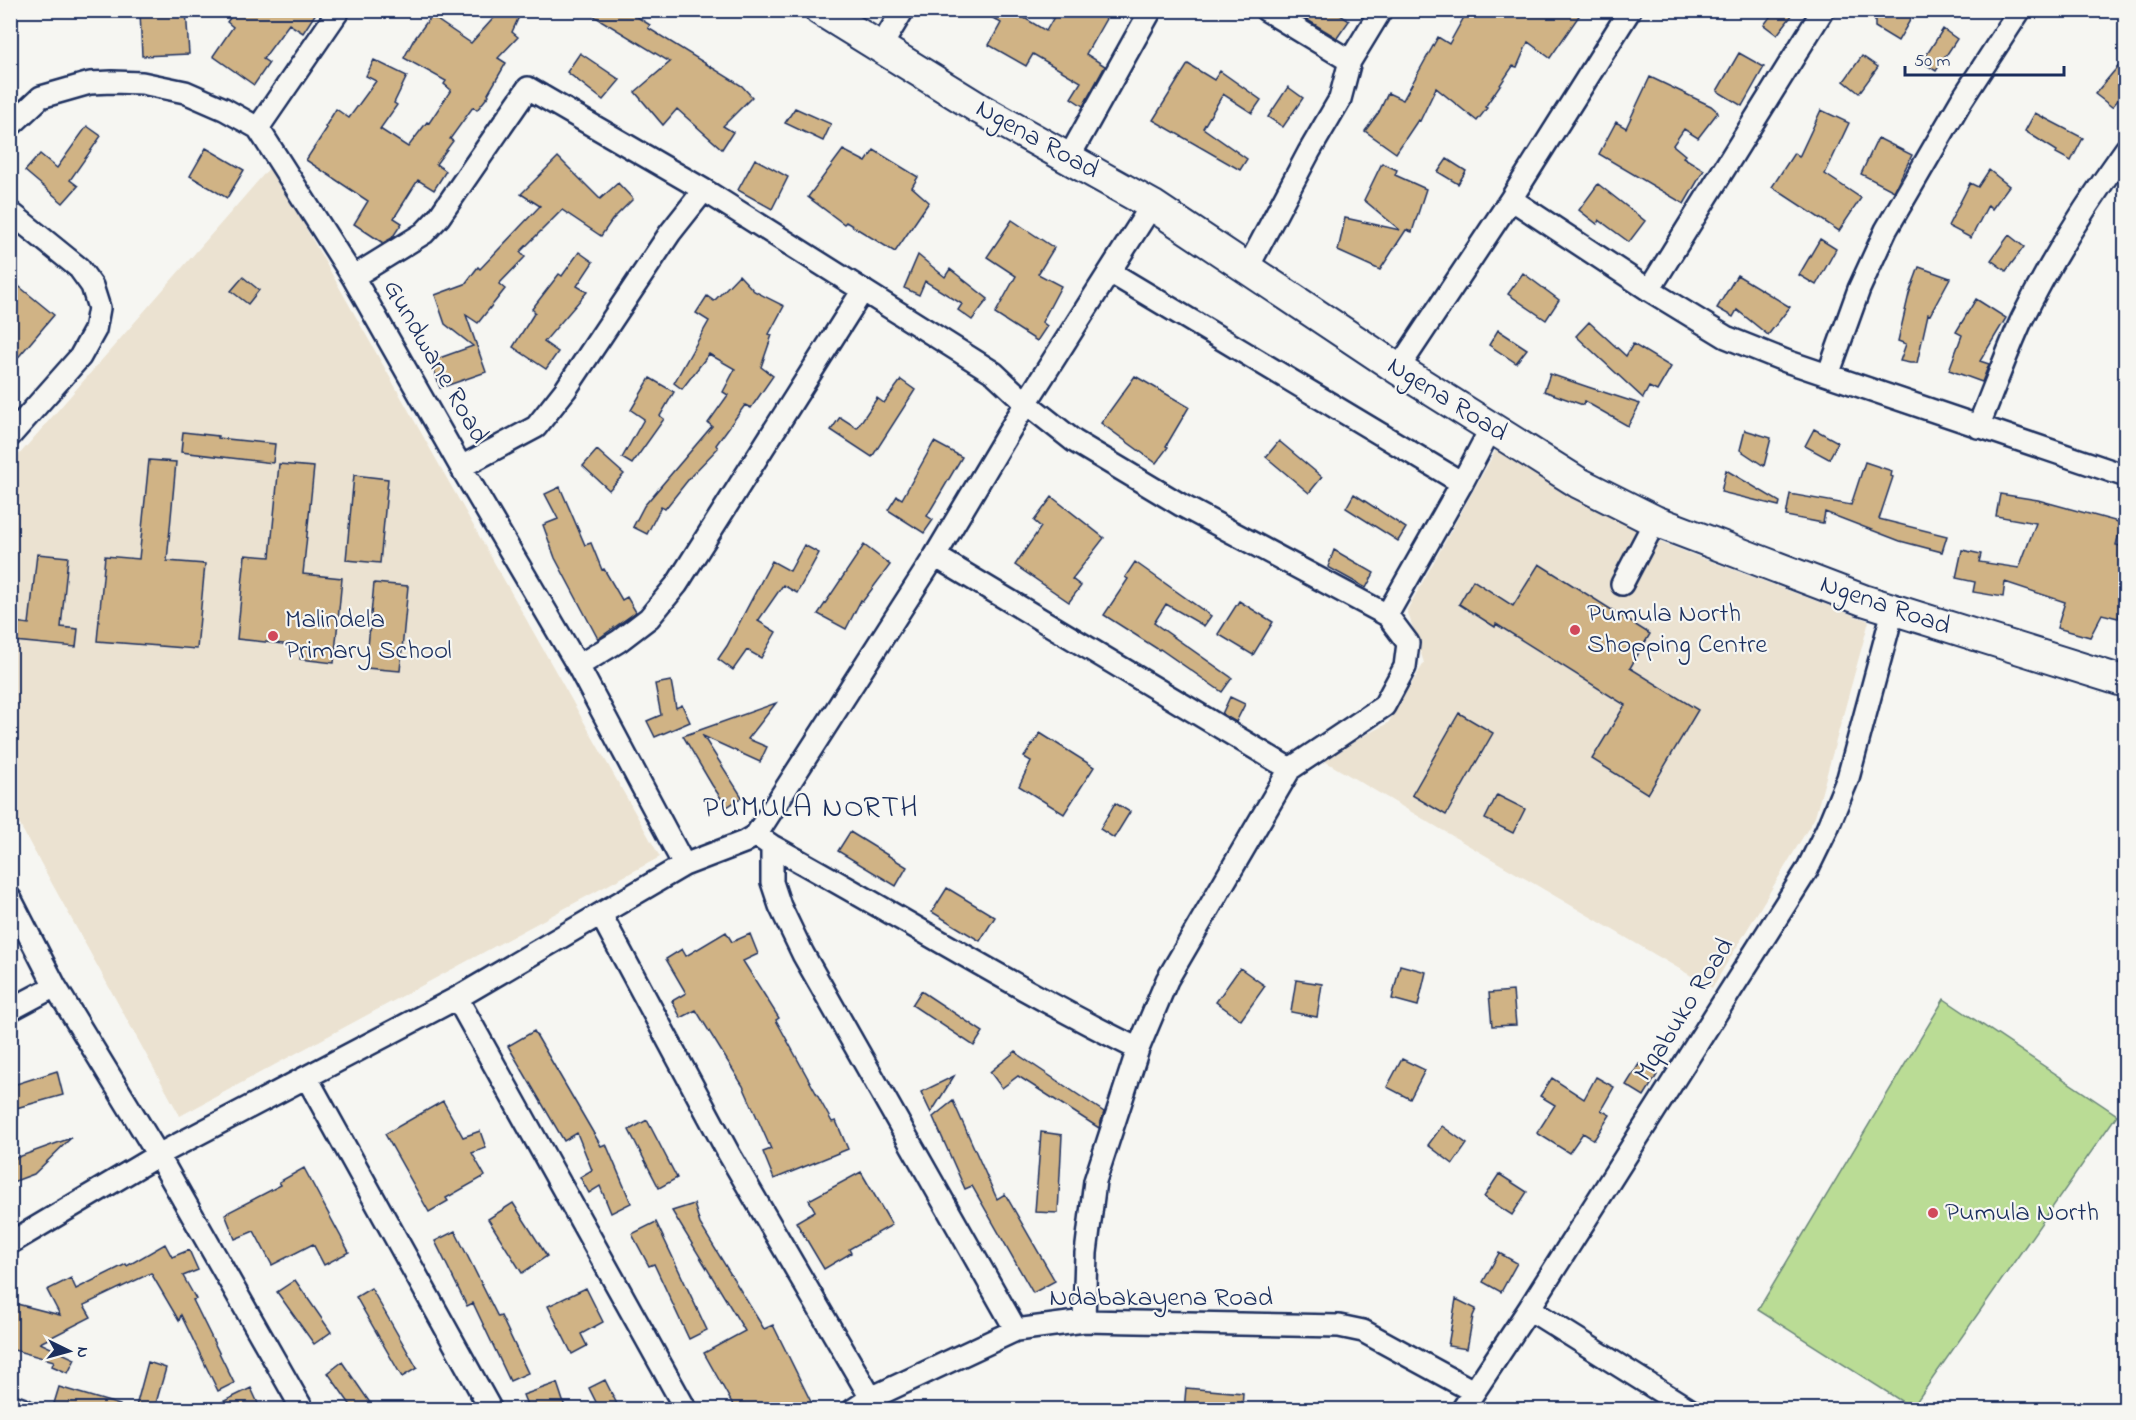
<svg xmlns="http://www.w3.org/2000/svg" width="2136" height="1420" font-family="'Indie Flower',sans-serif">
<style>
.built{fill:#ebe2d1}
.green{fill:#badc95;stroke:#6a867a;stroke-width:1.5}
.building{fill:#d0b385;stroke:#1b2f5e;stroke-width:1.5}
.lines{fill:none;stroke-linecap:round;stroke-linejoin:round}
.street-casing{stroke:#1b2f5e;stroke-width:26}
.secondary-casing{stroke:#1b2f5e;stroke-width:34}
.street{stroke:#f6f6f2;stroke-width:21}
.secondary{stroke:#f6f6f2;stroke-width:30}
.poi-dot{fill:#d1495b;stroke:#f6f6f2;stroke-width:2}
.labels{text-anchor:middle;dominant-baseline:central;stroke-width:4.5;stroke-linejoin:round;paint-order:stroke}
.street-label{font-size:27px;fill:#1b2f5e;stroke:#f6f6f2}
.poi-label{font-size:27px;fill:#1b2f5e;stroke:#f6f6f2;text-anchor:start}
.quarter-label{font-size:30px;letter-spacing:1.5px;fill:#1b2f5e;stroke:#f6f6f2}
</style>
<rect width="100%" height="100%" fill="#f6f6f2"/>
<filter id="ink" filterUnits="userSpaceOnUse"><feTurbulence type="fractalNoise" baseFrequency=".0167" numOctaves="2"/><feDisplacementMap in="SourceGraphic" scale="12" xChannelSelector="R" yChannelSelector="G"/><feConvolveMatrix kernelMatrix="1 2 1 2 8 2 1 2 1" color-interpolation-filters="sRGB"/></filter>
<g filter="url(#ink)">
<!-- built -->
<path class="built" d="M271 166 660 857 180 1116 11 809V464Z
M1497 448 1662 543 1869 621 1815 817 1712 988 1321 759 1388 723 1424 663 1407 610Z"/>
<!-- green -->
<path class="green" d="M1944 999 2117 1115 1912 1408 1758 1310Z"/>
<!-- building -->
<path class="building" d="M157 10H186L189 54 142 56 140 12Z
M236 10H318L303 33 289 24 263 59 269 63 254 85 213 56 233 27 227 22Z
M501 10H522L512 32 518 37 498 58 506 63 488 94 489 95 477 110 473 107 450 139 453 141 436 164 446 171 434 190 418 180 394 218 402 223 392 238 383 243 354 224 368 201 306 160 327 128 325 127 336 109 349 118 376 81 366 76 374 60 407 76 394 103 397 105 380 129 408 147 427 122 429 123 451 90 444 84 446 81 404 58 413 41 431 16 471 43Z
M584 10H626L650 25 648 28 742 86 752 97 723 126 733 132 722 149 677 109 663 125 635 92 670 62Z
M980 10H1011L1046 31 1058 10H1111L1086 54 1105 66 1083 106 1071 98 1081 82 1033 54 1026 66 989 45 1001 23Z
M1291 10H1333L1349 21 1337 38Z
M1468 10H1583L1550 58 1528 42 1517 67 1513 66 1485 107 1487 108 1477 121 1436 88 1420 121 1418 120 1396 153 1365 131 1379 112 1388 93 1403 100 1438 37 1449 44Z
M1775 10H1796L1777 35 1764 25Z
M1881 10H1916L1898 41 1875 27V20Z
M1943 29 1957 39 1936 71 1922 62Z
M580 53 620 80 603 100 567 72Z
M1739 53 1764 67 1742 106 1717 91Z
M1862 56 1878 67 1859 93 1844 81Z
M2126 57V91L2112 107 2095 94Z
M1188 64 1214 80 1220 71 1261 100 1252 113 1223 94 1203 128 1247 159 1240 170 1153 120Z
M1650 77 1711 106 1718 112 1698 138 1684 129 1673 145 1685 155 1683 157 1704 170 1684 204 1599 154 1616 122 1626 128Z
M1288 87 1303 98 1283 127 1268 117Z
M795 108 831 124 823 141 785 123Z
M1821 110 1849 123 1825 174 1861 198 1839 231 1772 187 1794 153 1799 157Z
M2035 113 2083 138 2071 161 2056 153 2057 151 2025 131Z
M87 126 101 136 70 180 78 186 63 203 25 171 40 154 57 168Z
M1878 138 1912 155 1894 191 1861 174Z
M206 148 244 170 227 198 190 176Z
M843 150 866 162 874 150 918 177 912 187 929 202 895 252 846 222 844 224 808 197Z
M558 157 600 199 618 183 633 199 612 220 601 236 562 210 520 252 525 257 499 284 505 289 478 323 466 315 486 372 440 388 431 361 473 346 445 324 435 295 465 284 478 267 480 269 540 206 521 194Z
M755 159 788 177 772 209 738 190Z
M1447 159 1466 171 1458 184 1438 172Z
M1382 163 1397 170 1395 175 1426 189 1412 232 1406 230 1380 270 1338 251 1345 218 1400 230 1364 200Z
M1989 170 2009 186 1992 209 1988 205 1971 238 1948 226 1970 183 1978 187Z
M1598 184 1645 221 1629 242 1599 220 1597 224 1579 210Z
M1012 220 1054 248 1038 274 1061 286 1042 322 1047 326 1037 341 995 314 1016 276 987 257Z
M2009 235 2024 247 2006 271 1991 260Z
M1820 239 1836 249 1816 285 1799 275Z
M579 252 593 262 577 286 587 292 544 342 558 352 546 369 513 347 535 312 532 309 559 274 562 276Z
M918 255 945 277 950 269 988 299 972 320 958 310 962 304 925 281 919 295 904 288Z
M1919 267 1950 278 1930 315 1928 314 1917 363H1910L1900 361 1906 344 1898 341 1909 294Z
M1523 273 1559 300 1546 320 1508 294Z
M739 275 754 291 784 306 769 334 772 335 761 367 773 376 751 408 745 405 716 445 718 448 692 475 665 509 661 507 647 534 633 527 644 506 712 426 708 423 728 395 723 392 735 369 709 354 682 389 674 383 709 321 696 313 707 296 714 301Z
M1737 275 1790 307 1768 335 1737 310 1733 317 1717 308Z
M243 277 259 290 248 304 231 291Z
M10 279 54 315 10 367Z
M1976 299 2006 318 1980 361 1989 364 1982 382 1949 370 1962 335 1956 332Z
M1589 322 1626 356 1633 344 1671 367 1657 391 1649 387 1643 398 1576 336Z
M1498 330 1527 349 1516 363 1489 345Z
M1550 374 1588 387 1640 404 1628 426 1584 401 1583 405 1544 391Z
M1135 376 1189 407 1166 446 1168 447 1156 463 1101 423Z
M650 378 674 392 660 416 664 419 632 464 622 458 644 419 631 410Z
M901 380 915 390 872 457 831 430 840 417 857 428 877 398 884 403Z
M1814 429 1838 442 1829 459 1805 446Z
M1745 430 1771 438 1764 466 1740 450Z
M183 432 218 436V438L275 444 273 463 181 452Z
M1279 441 1322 477 1309 493 1266 457Z
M934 442 962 457 927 516 933 520 924 533 888 510 897 496 902 499Z
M597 450 624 474 609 490 583 466Z
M149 460 176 462 167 561 205 564 197 649 97 641 105 556 139 559Z
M1865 462 1892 471 1891 476 1893 477 1879 519 1947 536 1942 552 1900 541 1825 512 1823 523 1786 516 1790 494 1851 505Z
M279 464 314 467 303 574 342 578 334 663 300 659 301 646 237 639 245 555 270 557Z
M1726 470 1780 502 1779 506 1721 492Z
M354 475 388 479 380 563 346 560Z
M560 487 585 545 591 543 602 570 604 569 622 600 627 597 636 612 598 639 555 558 543 525 558 519 545 494Z
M1354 494 1406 528 1398 541 1346 508Z
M2000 494 2038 500 2122 523 2116 545 2126 547V592L2118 618 2102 614 2090 637 2057 628 2065 602 2005 582 2003 597 1973 592 1975 582 1956 578 1962 550 1981 554 1979 562 2019 568 2036 523 1996 516Z
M1052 497 1104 538 1072 579 1081 586 1069 602 1015 565 1041 527 1034 521Z
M804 545 819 553 797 593 783 585 758 621 776 632 761 658 747 650 733 670 718 659 727 646 772 561 790 571Z
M864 545 890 565 863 601 861 600 846 629 818 614Z
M1334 550 1374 573 1366 588 1328 567Z
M37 554 68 557 61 627 78 629 76 647 14 641 15 622 29 624Z
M1135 562 1211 616 1204 626 1166 604 1154 623 1232 678 1222 692 1160 649 1159 650 1104 615 1128 579 1125 577Z
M1539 564 1650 634 1630 668 1698 710 1648 794 1592 759 1625 705 1496 624 1495 627 1459 604 1473 580 1513 606Z
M374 583 408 586 400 671 366 668Z
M1239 601 1273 622 1253 655 1218 634Z
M671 681 676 708 682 705 690 722 655 737 647 721 661 715 655 684Z
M1230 697 1245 704 1236 722 1222 714Z
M776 703 748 739 767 747 760 762 703 736 742 797 727 807 712 785 683 736Z
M1459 713 1493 733 1446 815 1412 795Z
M1040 733 1094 767 1064 814 1019 786 1031 761 1024 757Z
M1497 795 1525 809 1513 833 1485 819Z
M1115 803 1130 812 1114 838 1100 829Z
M850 832 907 867 896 886 838 851Z
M947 888 995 917 980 941 932 912Z
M726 932 732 942 750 934 758 954 743 961 779 1018 776 1020 832 1122 836 1121 848 1149 774 1179 763 1152 771 1149 743 1086 696 1010 681 1018 672 1001 686 993 666 959 682 949 686 956Z
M1400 965 1426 972 1418 1006 1392 999Z
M1240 968 1265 986 1241 1020 1216 1002Z
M1296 980 1322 984 1317 1017 1291 1012Z
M921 991 983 1032 974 1046 912 1005Z
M1513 991 1516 1025 1492 1026 1489 993Z
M534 1031 601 1146 606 1144 631 1203 611 1213 600 1186 589 1193 580 1177 592 1170 577 1133 564 1141 508 1046Z
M1016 1051 1020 1056 1104 1112 1099 1128 1018 1076 1002 1088 990 1072Z
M1402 1059 1425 1070 1410 1099 1387 1087Z
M1639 1064 1657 1075 1644 1096 1626 1085Z
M57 1071 63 1095 16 1108 10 1095V1086Z
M954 1076 931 1113 921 1092Z
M1596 1077 1614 1087 1601 1110 1610 1115 1594 1140 1583 1133 1569 1153 1537 1133 1555 1105 1540 1096 1552 1078 1584 1099Z
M443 1101 463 1137 480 1131 486 1148 472 1153 485 1176 446 1198 448 1201 429 1212 385 1134Z
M953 1101 997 1199 1005 1194 1055 1281 1033 1293 972 1186 965 1189 933 1117Z
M647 1120 677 1178 659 1188 629 1130Z
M1442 1126 1467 1144 1453 1164 1428 1145Z
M1041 1132 1062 1135 1058 1213 1035 1212Z
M71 1138 34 1174 10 1183V1160Z
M304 1168 349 1252 324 1265 313 1244 272 1265 254 1231 235 1239 225 1214 281 1185 279 1182Z
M861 1172 892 1225 849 1249 851 1253 824 1269 796 1222 815 1211 809 1200Z
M1499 1174 1527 1192 1512 1215 1484 1197Z
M513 1203 547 1256 522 1273 488 1219Z
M694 1204 700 1224 764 1329 773 1325 815 1410H736L704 1353 745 1331 672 1211Z
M656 1222 707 1330 689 1339 654 1264 649 1266 632 1234Z
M455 1231 498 1317 501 1316 528 1373 510 1381 473 1303 467 1306 435 1241Z
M165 1244 172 1257 189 1250 198 1270 183 1276 196 1299 193 1300 234 1383 218 1391 181 1315 179 1321 151 1273 84 1305 91 1317 40 1343 75 1359 68 1373 52 1366 54 1361 10 1349V1312L13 1303 60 1315 47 1290 71 1278 76 1289 126 1264 127 1266Z
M1499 1253 1517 1263 1501 1292 1483 1282Z
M295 1280 331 1332 314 1344 277 1292Z
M371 1288 417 1368 402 1377 356 1297Z
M586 1288 603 1322 581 1334 587 1346 572 1354 548 1306Z
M1456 1299 1476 1309 1473 1316 1467 1349 1448 1346Z
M148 1362 166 1368 154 1410H135Z
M342 1362 375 1410H354L328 1373Z
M605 1380 620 1410H600L589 1388Z
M557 1383 566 1410H529L523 1395Z
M59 1387 120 1405 119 1410H52Z
M251 1388 261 1410H206Z
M1186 1388 1243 1393 1242 1410H1184Z"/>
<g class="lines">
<defs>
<path id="street" d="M1266 10 1350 61 1381 10
M880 48 903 10
M10 126 41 97 90 83 112 82 142 83 185 92 224 109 258 128 353 277 461 467 578 666 684 865
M258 128 339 10
M1069 157 1151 10
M1511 199 1649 290 1726 337 1786 361 2126 476
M10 212 79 268 92 286 99 308 95 330 80 357 10 436
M1247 269 1309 152 1340 99 1350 61
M1110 272 1462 483 1387 615
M353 277 424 233 439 217 528 88 704 190 994 373 1026 403 1074 441 1181 505 1387 615 1408 643 1405 667 1384 706 1290 769 1167 980 1138 1049
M1649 290 1823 10
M1398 369 1511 199 1630 10
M1828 375 1859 289 1886 230 1961 101 2020 10
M1978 427C1993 391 2006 354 2022 319 2051 260 2087 203 2126 149
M461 467 536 427 566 389 670 233 704 190
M1462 483 1491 428
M935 556 1290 769
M1622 584 1655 521
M578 666 619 641 649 618 677 584 863 290
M756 835 772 846C895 913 1012 987 1138 1049L1095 1181 1086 1253 1084 1321
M772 846V882L780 906 803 954 1016 1330
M10 898 55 986 158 1155 303 1410
M601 915 729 1154 871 1398
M457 998 686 1410
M10 1010 55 986
M307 1078 491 1410
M10 1243 158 1155 457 998 684 865 744 842 756 835 935 556 1026 403 1152 205
M1529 1309 1690 1410
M10 1405 24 1410
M853 1410 871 1398 1016 1330 1084 1321 1339 1326 1363 1331 1473 1391
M1462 1410 1529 1309 1807 870 1827 829 1848 778 1893 611"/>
<path id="secondary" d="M820 10 980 109 1152 205 1398 369 1579 483 1655 521 1863 600 2126 682"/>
</defs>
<!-- street casing -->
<use href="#street" class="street-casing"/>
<!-- secondary casing -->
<use href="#secondary" class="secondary-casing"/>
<!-- street -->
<use href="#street" class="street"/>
<!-- secondary -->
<use href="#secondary" class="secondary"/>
</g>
</g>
<!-- markers -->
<g class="poi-dot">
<circle cx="1575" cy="630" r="6"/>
<circle cx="273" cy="636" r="6"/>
<circle cx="1933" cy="1213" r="6"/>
</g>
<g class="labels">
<!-- street labels -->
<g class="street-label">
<text transform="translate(1037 140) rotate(29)">Ngena Road</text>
<text transform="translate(435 362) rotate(60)">Gundwane Road</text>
<text transform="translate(1447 400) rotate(32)">Ngena Road</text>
<text transform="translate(1885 606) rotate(19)">Ngena Road</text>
<text transform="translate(1685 1010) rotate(-58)">Mqabuko Road</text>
<text x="1161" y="1298">Ndabakayena Road</text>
</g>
<!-- poi labels -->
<g class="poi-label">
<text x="1587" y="614">Pumula North<tspan x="1587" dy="31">Shopping Centre</tspan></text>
<text x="285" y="620">Malindela<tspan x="285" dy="31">Primary School</tspan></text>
<text x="1945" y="1213">Pumula North</text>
</g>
<!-- quarter labels -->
<g class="quarter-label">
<text x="811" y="809">PUMULA NORTH</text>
</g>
</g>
<!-- margin -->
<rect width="2136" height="1420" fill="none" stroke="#f6f6f2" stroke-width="36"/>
<rect x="18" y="18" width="2100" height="1384" fill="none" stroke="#1b2f5e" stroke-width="2" filter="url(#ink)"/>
<!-- north arrow -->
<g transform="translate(69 1351) rotate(95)" stroke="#f6f6f2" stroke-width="4.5" paint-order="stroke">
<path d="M0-4.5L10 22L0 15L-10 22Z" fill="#1b2f5e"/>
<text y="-9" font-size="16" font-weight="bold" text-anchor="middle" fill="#1b2f5e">N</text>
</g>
<!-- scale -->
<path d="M1905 66v9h159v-9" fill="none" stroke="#1b2f5e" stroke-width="3"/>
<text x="1914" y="66" font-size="18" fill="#1b2f5e" stroke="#f6f6f2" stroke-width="4.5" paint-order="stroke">50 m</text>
</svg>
